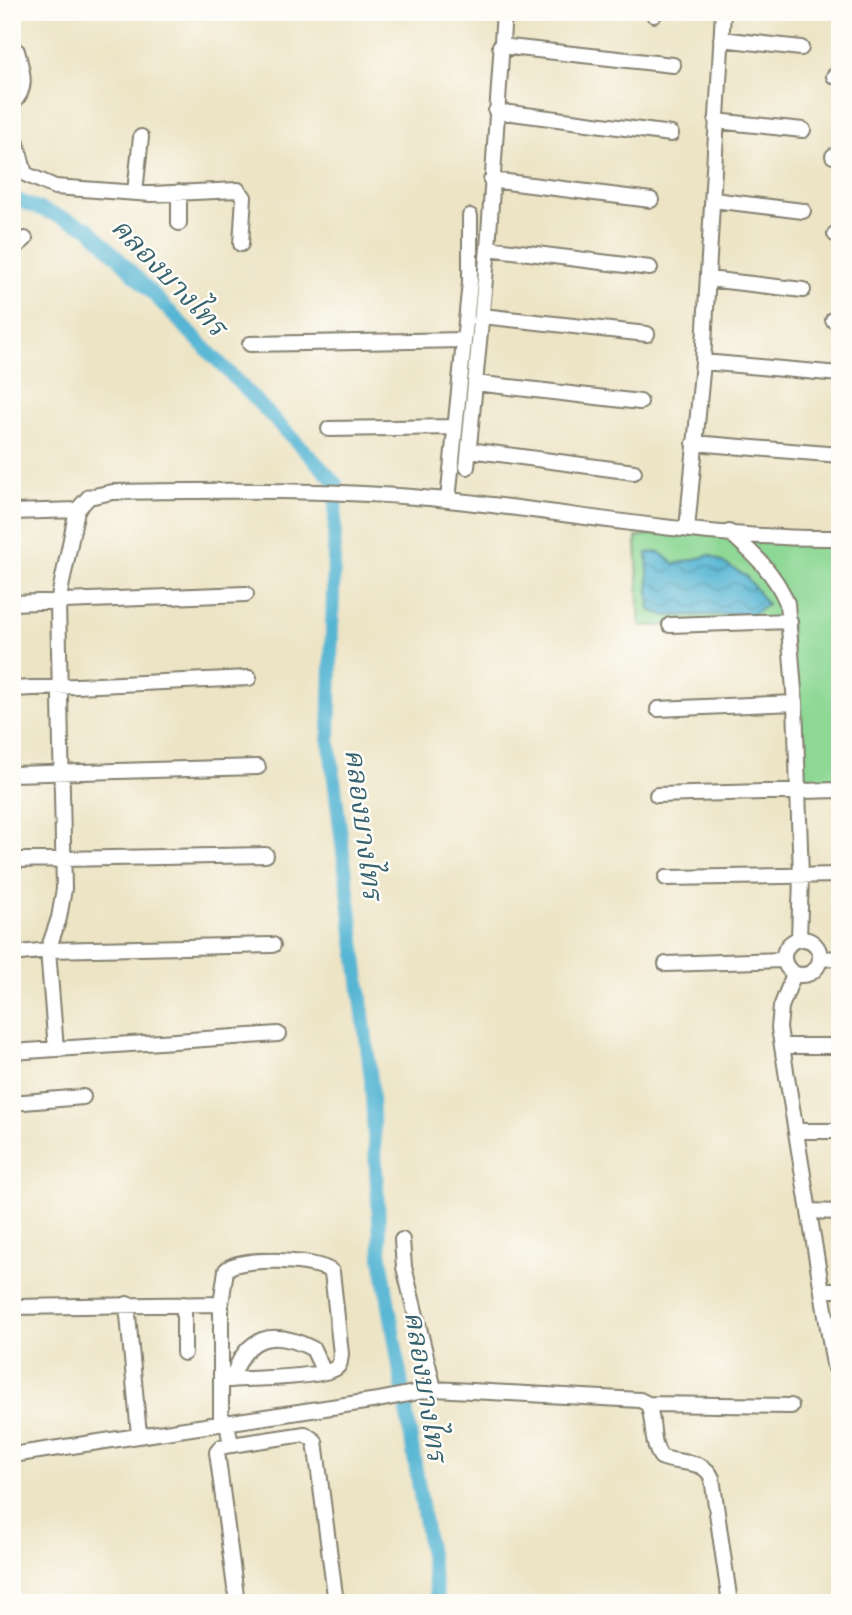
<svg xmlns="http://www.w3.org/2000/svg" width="852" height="1615" font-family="'Gentium Book Plus','Noto Serif Thai',serif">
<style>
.green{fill:#8ed895;stroke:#557a58;stroke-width:2}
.water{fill:url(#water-waves);stroke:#386878;stroke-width:2}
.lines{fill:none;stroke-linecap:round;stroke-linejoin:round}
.canal{stroke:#55b5d3;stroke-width:14}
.minor-casing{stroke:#848070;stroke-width:18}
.minor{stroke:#fff;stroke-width:14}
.labels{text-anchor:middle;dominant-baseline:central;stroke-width:5;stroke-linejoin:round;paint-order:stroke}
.water-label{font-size:28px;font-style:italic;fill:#36616e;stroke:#fdfcf7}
</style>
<defs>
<pattern id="water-waves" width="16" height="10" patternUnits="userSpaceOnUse" patternTransform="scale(1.75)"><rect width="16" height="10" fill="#55b5d3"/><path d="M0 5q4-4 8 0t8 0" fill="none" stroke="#4692aa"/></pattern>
</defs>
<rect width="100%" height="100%" fill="#fdfcf7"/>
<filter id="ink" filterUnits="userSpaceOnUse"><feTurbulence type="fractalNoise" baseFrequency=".0143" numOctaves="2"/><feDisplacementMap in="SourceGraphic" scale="14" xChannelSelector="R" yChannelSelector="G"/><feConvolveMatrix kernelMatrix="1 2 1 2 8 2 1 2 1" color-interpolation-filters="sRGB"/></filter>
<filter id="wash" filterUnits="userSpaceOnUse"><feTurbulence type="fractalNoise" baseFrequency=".00686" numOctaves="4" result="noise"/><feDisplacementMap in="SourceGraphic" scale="28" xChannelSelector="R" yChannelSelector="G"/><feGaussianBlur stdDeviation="1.57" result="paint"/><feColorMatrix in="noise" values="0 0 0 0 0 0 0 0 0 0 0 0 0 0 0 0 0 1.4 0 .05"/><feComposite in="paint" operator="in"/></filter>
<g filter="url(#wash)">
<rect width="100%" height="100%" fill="#ede4c5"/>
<!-- green -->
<path class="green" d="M687 529 840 538V791L796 790 790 622 640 626 636 537Z"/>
<!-- water -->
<path class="water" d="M659 552 675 564 710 555 746 576 767 604 753 614 666 616 650 610 647 553Z"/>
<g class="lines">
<!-- canal -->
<path class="canal" d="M12 198 89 228 336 483 329 738 371 1079 381 1257 438 1603"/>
</g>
</g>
<g filter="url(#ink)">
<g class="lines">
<defs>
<path id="minor" d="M654 12V15
M721 39 801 48
M500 46 673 65
M834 76 840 77
M12 103C29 89 22 70 17 51
M496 111 671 134
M716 121 803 130
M12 125 25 174 55 187 151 194 238 190 244 197 241 244
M833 156H840
M491 180 651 200
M135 192 141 137
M713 200 803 211
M179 223V192
M835 234 840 235
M488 248 650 268
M12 250 25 239
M708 279 803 290
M482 316 647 334
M833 320 840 321
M250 344 464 340
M703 362 840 374
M475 383 640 402
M329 429 455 427
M694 443 840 455
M469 450 634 472
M467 467 488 248 504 12
M448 500 470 282V216
M12 512 77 510
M687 529 703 362 723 12
M729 532C753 553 775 573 787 603L795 703 801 876 799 939
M12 603 246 594
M670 625 790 621
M12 689 249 678
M658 709 795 703
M12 774 258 767
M657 795 840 790
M12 860 266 855
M666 878 840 875
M784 957a18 18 0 1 1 36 0a18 18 0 1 1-36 0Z
M12 954 48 950 273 945
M821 959 840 958
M666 964 783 960
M794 974 781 1007 779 1028 834 1365 840 1370
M782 1046H840
M56 1049 48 950 59 918 64 889 58 602 77 510 89 497 113 492C225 490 336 489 448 500 578 513 709 540 840 538
M12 1052 278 1034
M12 1103 83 1097
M798 1131H840
M810 1211 840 1212
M402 1240 404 1267 434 1389
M822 1290H840
M127 1304 139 1435
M12 1307 221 1304
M184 1353V1304
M232 1380C245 1335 273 1328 313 1349L324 1372
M648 1404 791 1406
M227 1423 231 1445 305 1434 315 1441 336 1603
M221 1424V1304L226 1270C238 1256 318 1259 332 1272L341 1354C340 1359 341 1365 336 1368 322 1378 242 1379 222 1380
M231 1445 221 1447 217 1452 237 1603
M12 1455 378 1400 434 1389 640 1400 648 1404C655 1421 650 1442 661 1457 679 1465 703 1458 712 1478L730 1603"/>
</defs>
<!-- minor casing -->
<use href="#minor" class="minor-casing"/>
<!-- minor -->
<use href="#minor" class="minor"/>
</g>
</g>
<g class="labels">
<!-- water labels -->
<g class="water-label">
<text transform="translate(170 276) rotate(46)">คลองบางไทร</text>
<text transform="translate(365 824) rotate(83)">คลองบางไทร</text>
<text transform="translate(427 1386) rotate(81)">คลองบางไทร</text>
</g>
</g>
<!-- margin -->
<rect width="852" height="1615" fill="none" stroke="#fdfcf7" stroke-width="42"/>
</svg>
